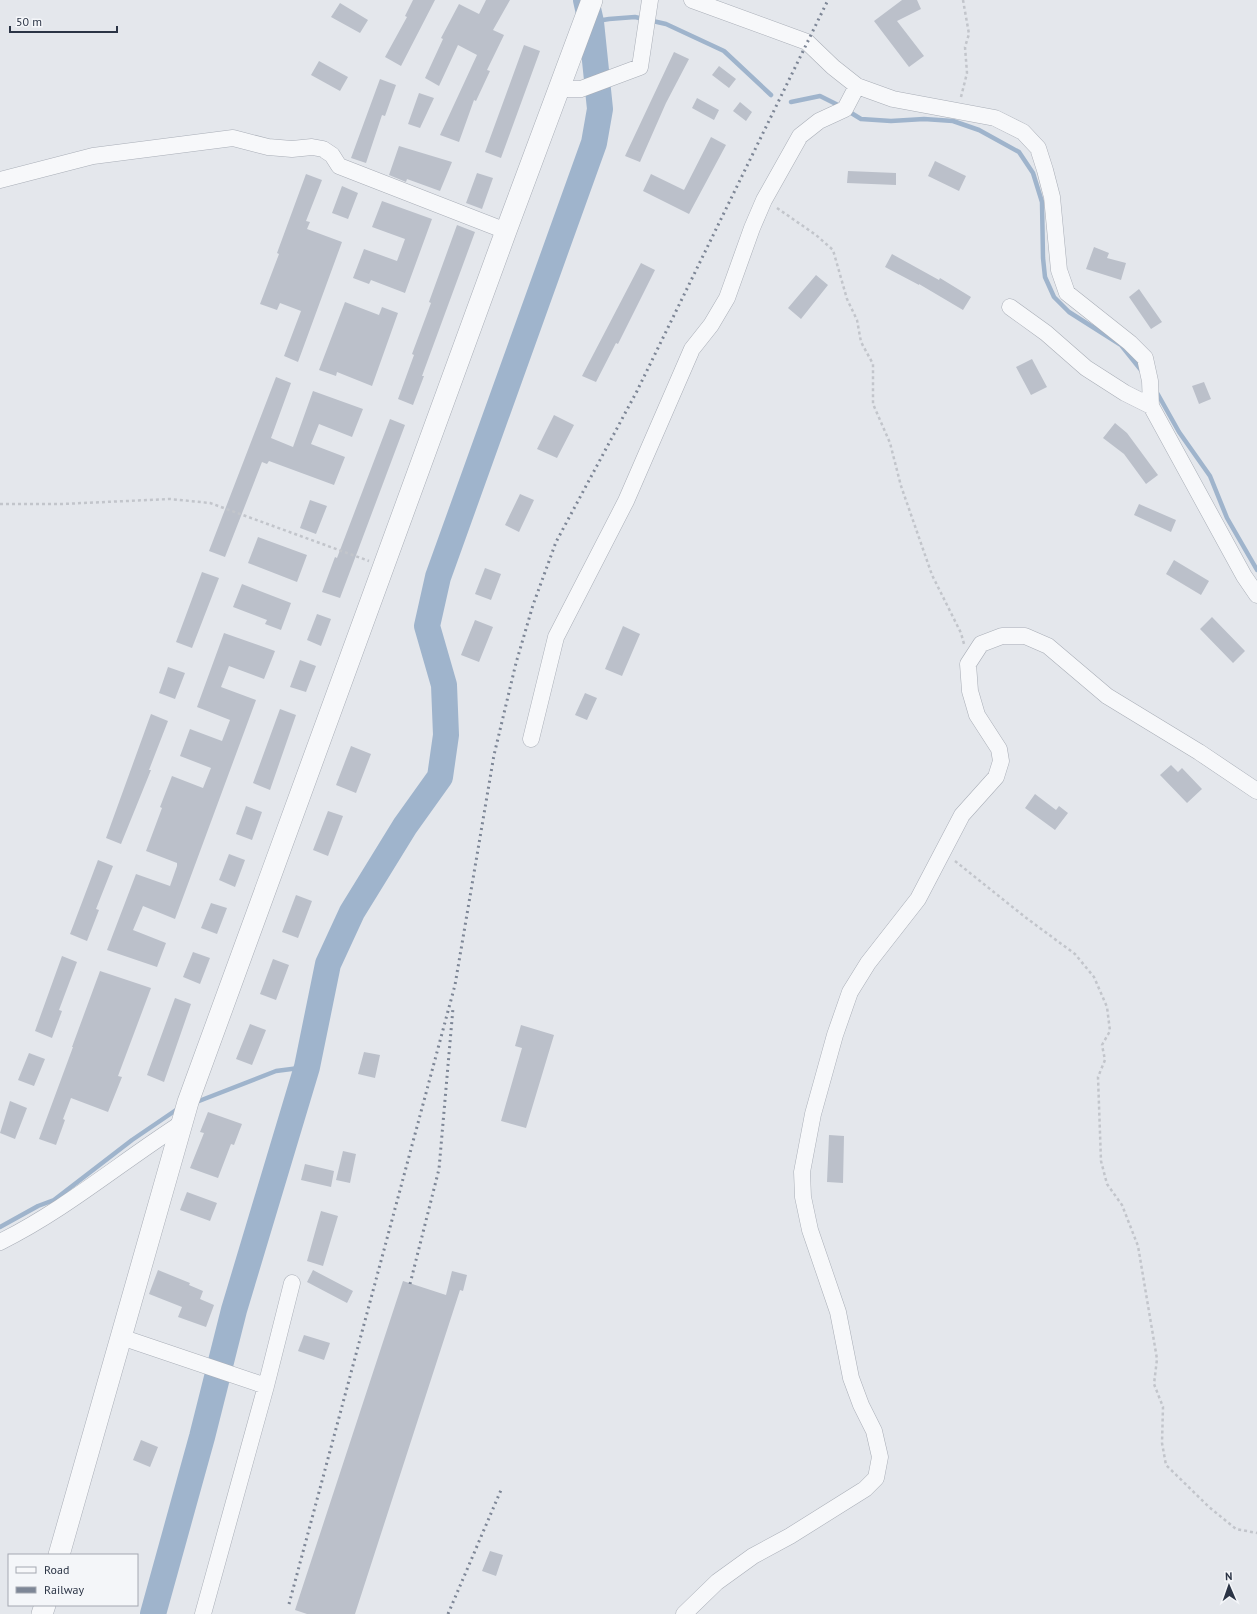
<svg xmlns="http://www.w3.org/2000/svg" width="1257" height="1614" font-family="'PT Sans',sans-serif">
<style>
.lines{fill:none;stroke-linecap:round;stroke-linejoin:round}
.stream{stroke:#9fb4cc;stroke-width:4.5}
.river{stroke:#9fb4cc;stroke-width:26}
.building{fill:#bbc0ca}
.minor-casing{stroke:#a9aeb7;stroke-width:17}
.tertiary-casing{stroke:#a9aeb7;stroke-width:22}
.path{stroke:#c2c5cb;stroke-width:2.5;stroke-dasharray:3 3;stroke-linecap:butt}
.minor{stroke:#f7f8fa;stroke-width:16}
.tertiary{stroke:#f7f8fa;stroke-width:21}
.rail{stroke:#7d8696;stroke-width:3;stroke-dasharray:2 4;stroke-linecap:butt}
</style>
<rect width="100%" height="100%" fill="#e4e7ec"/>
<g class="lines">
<!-- stream -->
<path class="stream" d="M591 22 609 19 635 17 666 24 724 51 771 95
M791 102 820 96 842 107
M848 111 861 119 891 121 924 119 953 121 979 130 1019 152 1033 173 1042 202 1043 258 1045 277 1054 297 1069 312 1121 345 1141 370
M1156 391 1179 432 1210 476 1227 518 1257 570
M199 1101 276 1071 307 1067
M0 1227 38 1206 54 1200 132 1140 179 1108"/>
<!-- river -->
<path class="river" d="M153 1614 202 1437 234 1310 307 1067 328 964 352 912 405 826 440 777 446 735 444 685 427 626 438 577 594 143 600 109 591 22 586 0"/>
</g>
<!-- building -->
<path class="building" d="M413 0H435L401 66 385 57 407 17 405 16Z
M486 0H510L493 30 504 35 487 70 490 71 476 101 474 100 459 142 440 135 477 55 458 45 439 86 425 78 443 39 441 38 459 4 479 14Z
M902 0H917L921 9 897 21 924 56 909 67 874 21Z
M340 3 368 20 360 33 331 17Z
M524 45 540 51 501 158 485 152Z
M674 52 689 59 666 103 640 162 625 156Z
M319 61 348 77 340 91 311 75Z
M719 66 736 79 729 88 712 75Z
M380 79 396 85 385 116 382 115 366 163 351 158Z
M419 93 434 98 420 128 408 124Z
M697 98 719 110 714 120 692 108Z
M740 102 752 112 746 121 733 111Z
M711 137 726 145 689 214 643 191 651 174 684 190Z
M399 146 452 162 440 191 407 179 406 182 389 175Z
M935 161 966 176 959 191 928 176Z
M848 171 896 173V185L847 183Z
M477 173 493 178 482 209 466 203Z
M306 174 322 180 306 221 310 222 307 229 342 242 298 362 284 356 301 311 280 303 277 310 260 304 279 254 277 253Z
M342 186 358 193 348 219 332 213Z
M382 201 432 219 405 293 371 280 369 284 353 278 364 249 397 261 405 239 372 227Z
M457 225 475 232 422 376H424L413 405 398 399 414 355 412 354 431 303 429 302Z
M1094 247 1109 253 1107 258 1126 263 1121 280 1086 269Z
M892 254 939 280 940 278 971 297 963 310 919 284V285L885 267Z
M641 263 655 270 618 344 616 343 596 382 582 376Z
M816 275 828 285 801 319 788 308Z
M1139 289 1162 322 1151 329 1129 297Z
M345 302 379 315 382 307 398 313 372 386 337 372 336 376 319 370Z
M1032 359 1047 387 1031 395 1016 367Z
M276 377 291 383 271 438 293 447 313 391 363 409 352 437 319 424 311 444 345 457 334 485 269 461 267 464 262 462 225 557 209 551Z
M1204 382 1211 399 1199 404 1192 386Z
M554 415 574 425 557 458 537 449Z
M390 419 405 425 340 598 322 592 335 557 337 558Z
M1115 423 1127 433 1158 475 1146 484 1124 454 1103 438Z
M520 494 534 500 519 532 505 525Z
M310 500 327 506 316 534 300 528Z
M1139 504 1176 520 1171 532 1134 515Z
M258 537 307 555 297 582 248 563Z
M1174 560 1209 581 1201 595 1166 574Z
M485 568 501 574 491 600 475 594Z
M202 572 219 578 192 648 176 642Z
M242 584 291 603 281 630 265 624 267 620 233 607Z
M317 614 331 619 321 646 307 640Z
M1212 617 1245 651 1233 663 1200 629Z
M475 620 493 627 479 662 461 655Z
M623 626 640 634 622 676 605 669Z
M224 633 275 651 264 679 229 666 221 687 256 700 175 919 143 906 133 930 166 943 157 967 107 950 136 874 170 886 177 866V863L146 851 162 808 160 807 172 776 203 788 211 768 180 756 190 729 222 741 230 720 197 707Z
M300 660 316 666 306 692 290 687Z
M168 667 185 673 175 699 159 693Z
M585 693 597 698 587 720 575 715Z
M280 709 296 715 270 790 253 783Z
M151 714 168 721 149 770H151L121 844 106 838Z
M351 746 371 754 356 793 336 785Z
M1171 765 1178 772 1182 768 1202 789 1187 803 1160 775Z
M1035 794 1056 810 1059 806 1068 813 1055 830 1025 808Z
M246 806 262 812 252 840 236 834Z
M328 811 343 816 328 856 313 850Z
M229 854 245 860 235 887 219 880Z
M98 860 113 866 96 909 99 910 87 941 70 934Z
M296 895 312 901 298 938 282 932Z
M211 903 227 908 217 934 201 928Z
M193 952 210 958 200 984 183 977Z
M62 956 77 962 59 1010 62 1011 52 1038 35 1031Z
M273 959 289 965 276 1000 260 994Z
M100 971 151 988 118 1076 122 1077 108 1112 71 1098 63 1119 65 1120 56 1145 39 1139 73 1047H72Z
M175 998 191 1004 164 1082 147 1075Z
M250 1024 266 1030 252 1065 236 1059Z
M521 1025 554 1035 526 1128 501 1121 522 1048 515 1046Z
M364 1052 380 1055 375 1078 358 1074Z
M29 1053 45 1059 34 1086 18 1080Z
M10 1101 27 1108 15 1139 0 1133Z
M208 1112 242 1124 234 1145 231 1144 218 1178 190 1168 204 1133 200 1132Z
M829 1135 844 1136 843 1183 827 1182Z
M343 1151 356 1154 350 1183 336 1180Z
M305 1164 334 1171 331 1187 301 1180Z
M187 1192 217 1203 210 1221 180 1210Z
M321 1211 338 1216 323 1266 307 1261Z
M158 1270 190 1283 189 1285 203 1291 200 1299 214 1305 206 1327 178 1317 182 1307 149 1294Z
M313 1270 353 1291 347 1303 307 1282Z
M452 1271 467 1275 463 1291 460 1290 355 1614H307L295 1610 403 1281 446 1295Z
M304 1335 330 1343 324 1360 298 1351Z
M141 1440 158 1447 150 1467 133 1460Z
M490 1551 503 1555 496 1576 482 1571Z"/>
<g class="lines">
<defs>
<path id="minor" d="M692 0 807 42 833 67 857 86 893 99 995 118 1023 132 1038 148 1045 170 1052 197 1059 270 1067 293 1130 343 1145 358 1150 381 1151 406 1244 576 1257 595
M558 89H581L640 67 650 0
M0 180 93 156 233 138 268 147 292 149 312 147 323 149 332 155 339 166 506 231
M1010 307 1046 333 1086 368 1125 393 1151 406
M531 739 556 637 626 501 692 349 711 325 727 298 752 228 764 200 800 136 819 121 845 109 857 86
M0 1242C65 1210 121 1162 182 1123
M121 1337 266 1386
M203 1614 266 1386 292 1283
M684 1614 717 1582 753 1556 790 1536 865 1489 876 1478 880 1457 874 1431 861 1405 851 1378 838 1312 810 1230 803 1197 802 1172 813 1114 835 1035 850 992 868 963 918 899 962 815 996 777 1001 761 999 749 977 715 970 691 968 664 981 644 1002 636H1025L1048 646 1107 696 1199 752 1257 791"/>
<path id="tertiary" d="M59 1555 188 1102 506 231 592 0
M42 1614 45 1605"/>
</defs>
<!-- minor casing -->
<use href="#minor" class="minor-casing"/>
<!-- tertiary casing -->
<use href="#tertiary" class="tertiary-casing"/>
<!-- path -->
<path class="path" d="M961 97 967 73 965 47 969 34 963 0
M777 208 816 235 833 250 847 299 857 320 861 342 873 364V404L890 443 901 486 932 575 961 633 964 644
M0 504H62L170 499 210 503 369 561
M955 861 1025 917 1075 954 1094 977 1107 1007 1110 1031 1102 1045 1105 1060 1098 1077 1101 1161 1107 1184 1122 1205 1138 1246 1157 1359 1154 1384 1163 1407 1162 1443 1166 1465 1209 1507 1236 1529 1257 1533"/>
<!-- minor -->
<use href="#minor" class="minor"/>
<!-- tertiary -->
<use href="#tertiary" class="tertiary"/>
<!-- rail -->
<path class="rail" d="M410 1284 439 1169 453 1008
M289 1604 455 985 494 755 516 663 533 605 556 542 637 391 828 0
M448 1614 501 1490"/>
</g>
<!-- legend -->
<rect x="8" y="1554" width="130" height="52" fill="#f4f6f9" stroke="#a4a8b1"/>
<rect x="16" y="1567" width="20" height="6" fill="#f7f8fa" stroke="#a4a8b1"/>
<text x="44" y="1574" font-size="12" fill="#2b3445">Road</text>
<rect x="16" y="1587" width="20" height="6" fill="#7d8696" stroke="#a4a8b1"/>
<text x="44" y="1594" font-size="12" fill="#2b3445">Railway</text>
<!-- north arrow -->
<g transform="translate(1229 1586) rotate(358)" stroke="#f4f6f9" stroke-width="3" paint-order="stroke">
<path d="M0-3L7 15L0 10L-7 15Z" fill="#2b3445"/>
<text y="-6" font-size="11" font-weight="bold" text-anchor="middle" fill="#2b3445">N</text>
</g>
<!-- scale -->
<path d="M10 26v6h107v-6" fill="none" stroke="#2b3445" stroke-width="2"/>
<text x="16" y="26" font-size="12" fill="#2b3445" stroke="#f4f6f9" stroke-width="3" paint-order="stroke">50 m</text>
</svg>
